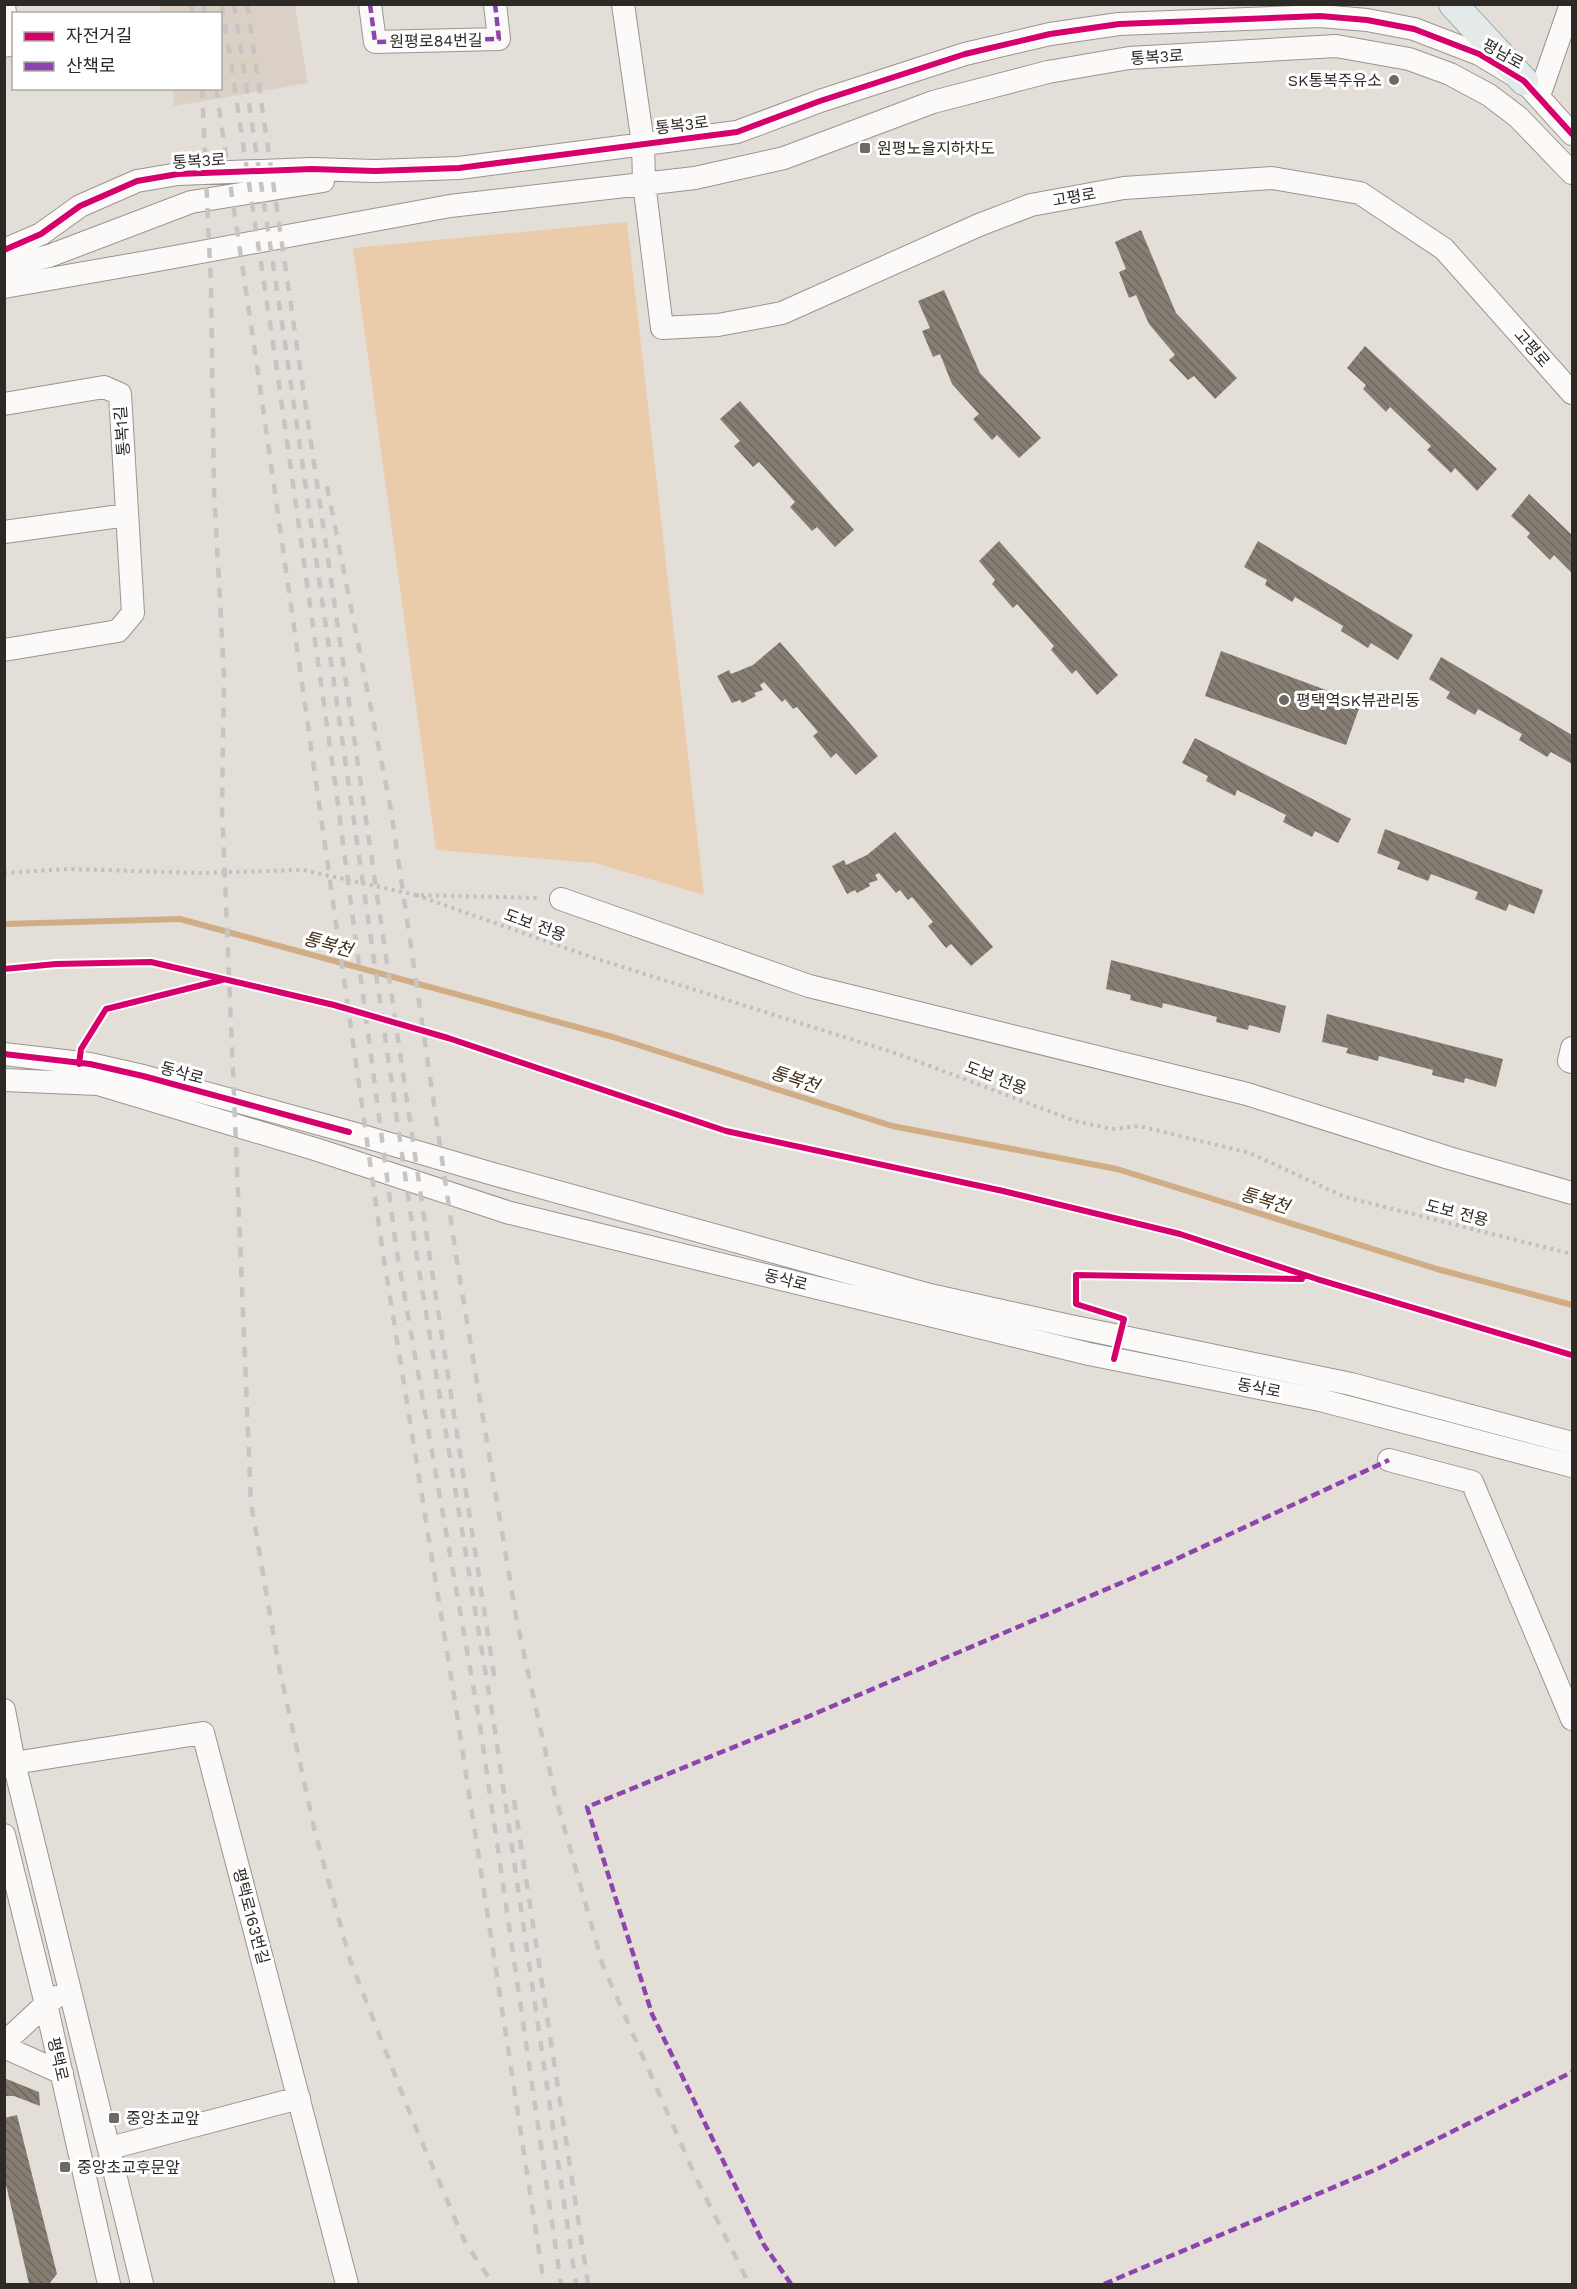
<svg xmlns="http://www.w3.org/2000/svg" width="1577" height="2289" font-family="'Work Sans','Noto Sans KR',sans-serif">
<style>
.built{fill:#dbd0c5}
.park{fill:#eaccab}
.lines{fill:none;stroke-linecap:round;stroke-linejoin:round}
.stream{stroke:#d0ad84;stroke-width:6}
.building{fill:url(#building-back-hatch)}
.minor-casing{stroke:#999591;stroke-width:24}
.major-casing{stroke:#a2abab;stroke-width:30}
.path{stroke:#c1bfbc;stroke-width:4;stroke-dasharray:3 4.5;stroke-linecap:butt}
.minor{stroke:#fbfaf9;stroke-width:22}
.major{stroke:#e4eaea;stroke-width:28}
.rail{stroke:#c6c5c4;stroke-width:4.5;stroke-dasharray:10 10;stroke-linecap:butt}
.quiet{stroke:#8e44ad;stroke-width:4.5;stroke-dasharray:9 4.5;stroke-linecap:butt}
.cycleway-casing{stroke:#fff;stroke-width:10}
.cycleway{stroke:#d6006c;stroke-width:6}
.poi-dot{fill:#6d6965;stroke:#fff;stroke-width:2}
.labels{text-anchor:middle;dominant-baseline:central;stroke-width:6;stroke-linejoin:round;paint-order:stroke}
.street-label{font-size:16px;fill:#2d2a26;stroke:#fff}
.poi-label{font-size:16px;fill:#2d2a26;stroke:#fff;text-anchor:start}
.water-label{font-size:18px;font-style:italic;fill:#442f15;stroke:#fff}
</style>
<defs>
<pattern id="building-back-hatch" width="6" height="6" patternUnits="userSpaceOnUse" patternTransform="scale(1.5)"><rect width="6" height="6" fill="#877e73"/><path d="M-1 5l2 2M0 0l6 6M5-1l2 2" fill="none" stroke="#6f675e"/></pattern>
</defs>
<rect width="100%" height="100%" fill="#e4ded9"/>
<!-- built -->
<path class="built" d="M159 5H295L308 83 174 106 172 89 220 88V14L161 13Z"/>
<!-- park -->
<path class="park" d="M627 222 704 895 595 863 436 850 353 248Z"/>
<g class="lines">
<!-- stream -->
<path class="stream" d="M4 924 180 919 613 1037 892 1126 1117 1169 1437 1269 1572 1305"/>
</g>
<!-- building -->
<path class="building" d="M1141 230 1176 313 1237 378 1215 399 1194 376 1188 380 1169 360 1175 355 1149 324 1136 295 1129 298 1119 272 1126 269 1115 242Z
M944 290 980 373 1041 438 1019 458 997 435 992 440 973 419 979 414 952 384 940 354 933 357 922 331 930 328 918 301Z
M1365 346 1497 469 1477 491 1455 468 1451 473 1427 450 1431 446 1390 407 1386 412 1363 389 1366 385 1347 368Z
M740 401 854 530 835 547 817 527 812 531 790 507 795 502 759 462 753 467 734 446 740 441 720 419Z
M1529 494 1572 535V573L1554 555 1550 560 1527 537 1530 533 1511 516Z
M999 541 1118 675 1097 695 1076 670 1072 674 1051 650 1054 646 1017 604 1013 608 992 584 995 580 979 561Z
M1258 541 1413 635 1398 660 1371 643 1368 648 1341 631 1343 626 1295 597 1292 602 1265 585 1267 580 1244 567Z
M780 642 878 756 856 775 836 753 831 758 813 736 818 732 797 707 793 709 785 699 782 702 764 682 760 685 763 690 754 693 756 696 742 703 740 700 732 703 717 676 729 670 731 674 753 665Z
M1221 651 1361 703 1346 745 1205 696Z
M1441 657 1572 735V764L1551 752 1547 757 1519 740 1522 734 1478 709 1475 715 1446 698 1450 692 1429 679Z
M1195 738 1351 819 1338 843 1315 831 1312 837 1283 822 1286 815 1237 790 1235 796 1206 781 1208 776 1182 763Z
M1385 829 1543 890 1534 914 1509 904 1506 911 1475 899 1478 892 1431 874 1428 881 1397 869 1400 862 1377 853Z
M895 832 993 947 971 966 951 944 946 948 928 926 933 922 912 897 908 900 900 890 896 893 879 873 875 875 878 880 869 883 870 886 857 893 855 890 847 894 832 866 844 860 846 865 867 855Z
M1111 960 1286 1006 1280 1033 1249 1025 1248 1030 1216 1022 1217 1017 1163 1003 1162 1008 1130 1000 1131 995 1106 989Z
M1327 1014 1503 1059 1496 1087 1465 1078 1464 1083 1432 1075 1433 1070 1379 1056 1378 1061 1346 1053 1348 1048 1322 1042Z
M4 2078 39 2092 40 2106 14 2096H4Z
M17 2115 57 2274 49 2284H29L4 2176V2118Z"/>
<g class="lines">
<defs>
<path id="minor" d="M370 4 375 42 499 39 495 4
M623 4 643 144 644 183 662 328 718 325 782 313 979 225 1031 205 1124 188 1272 178 1360 193 1444 249 1572 393
M4 6 10 45 4 46
M1539 96 1571 4
M4 250 41 234 80 206 137 181 178 174 312 169 375 171 459 168 737 132 820 101 965 54 1050 34 1119 24 1320 16 1367 20 1414 29 1479 54 1524 81 1572 134
M4 267 49 256 191 202 323 181
M4 287 147 262 450 206 695 178 784 158 933 102 1048 72 1129 58 1336 46 1409 59 1450 74 1489 95 1518 117 1572 173
M4 404 104 387 120 394 133 613 118 631 4 650
M4 532 127 515
M561 899 809 986 1247 1094 1449 1158 1572 1193
M1572 1048 1569 1061 1572 1062
M4 1054 90 1064 143 1076 349 1132 493 1174 930 1295 1070 1326 1351 1384 1572 1443
M4 1080 98 1084 318 1150 510 1213 1089 1354 1320 1400 1572 1466
M1389 1460 1472 1482 1572 1719
M4 1710 14 1763 142 2284
M14 1763 203 1733 347 2284
M4 1835 46 2004 109 2284
M4 2043 46 2004 56 1997
M4 2047 62 2073
M110 2148 299 2098"/>
<path id="major" d="M1453 4 1524 81"/>
</defs>
<!-- minor casing -->
<use href="#minor" class="minor-casing"/>
<!-- major casing -->
<use href="#major" class="major-casing"/>
<!-- path -->
<path class="path" d="M4 873 68 869 200 873 303 870 416 895 541 898
M416 895 591 957 901 1055 1075 1121 1112 1129 1139 1126 1250 1153 1345 1197 1572 1254"/>
<!-- minor -->
<use href="#minor" class="minor"/>
<!-- major -->
<use href="#major" class="major"/>
<!-- rail -->
<path class="rail" d="M191 4 192 14
M203 4 204 14
M222 4 276 363 336 790 397 1253 479 1719 561 2284
M234 4 286 350 417 1258 493 1718 576 2284
M247 4 430 1258 495 1681
M202 88 211 287 214 489 224 676 222 809 251 1503 278 1662 315 1832 350 1960 413 2121 465 2242 493 2284
M216 88 255 352 382 1247 456 1708 544 2284
M327 486 391 810 457 1262 517 1622 555 1795 603 1966 697 2180 749 2284
M514 1800 588 2284"/>
<!-- quiet -->
<path class="quiet" d="M370 4 375 42 499 39 495 4
M791 2284 764 2245 652 2014 587 1807 800 1720 1170 1562 1389 1460
M1104 2284 1377 2169 1572 2072"/>
<defs>
<path id="cycleway" d="M4 250 41 234 80 206 137 181 178 174 312 169 375 171 459 168 737 132 820 101 965 54 1050 34 1119 24 1320 16 1367 20 1414 29 1479 54 1524 81 1572 134
M4 969 56 964 151 962 334 1005 448 1038 726 1131 1003 1191 1180 1234 1317 1279 1572 1355
M4 1054 90 1064 143 1076 349 1132
M79 1064 81 1049 106 1009 222 980
M1114 1359 1124 1319 1076 1304V1275L1302 1279"/>
</defs>
<!-- cycleway casing -->
<use href="#cycleway" class="cycleway-casing"/>
<!-- cycleway -->
<use href="#cycleway" class="cycleway"/>
</g>
<!-- markers -->
<g class="poi-dot">
<circle cx="1394" cy="80" r="6"/>
<rect x="859" y="142" width="12" height="12" rx="3"/>
<circle cx="1284" cy="700" r="6"/>
<rect x="108" y="2112" width="12" height="12" rx="3"/>
<rect x="59" y="2161" width="12" height="12" rx="3"/>
</g>
<g class="labels">
<!-- street labels -->
<g class="street-label">
<text transform="translate(436 41) rotate(-1)">원평로84번길</text>
<text transform="translate(1503 54) rotate(29)">평남로</text>
<text transform="translate(1157 57) rotate(-4)">통복3로</text>
<text transform="translate(682 125) rotate(-7)">통복3로</text>
<text transform="translate(199 161) rotate(-4)">통복3로</text>
<text transform="translate(1074 197) rotate(-10)">고평로</text>
<text transform="translate(1532 348) rotate(49)">고평로</text>
<text transform="translate(122 431) rotate(-94)">통복1길</text>
<text transform="translate(535 925) rotate(20)">도보 전용</text>
<text transform="translate(182 1073) rotate(15)">동삭로</text>
<text transform="translate(996 1078) rotate(21)">도보 전용</text>
<text transform="translate(1457 1213) rotate(14)">도보 전용</text>
<text transform="translate(786 1280) rotate(14)">동삭로</text>
<text transform="translate(1259 1388) rotate(11)">동삭로</text>
<text transform="translate(251 1916) rotate(75)">평택로163번길</text>
<text transform="translate(58 2059) rotate(77)">평택로</text>
</g>
<!-- poi labels -->
<g class="poi-label">
<text x="1382" y="80" text-anchor="end">SK통복주유소</text>
<text x="877" y="148">원평노을지하차도</text>
<text x="1296" y="700">평택역SK뷰관리동</text>
<text x="126" y="2118">중앙초교앞</text>
<text x="77" y="2167">중앙초교후문앞</text>
</g>
<!-- water labels -->
<g class="water-label">
<text transform="translate(328 944) rotate(15)">통복천</text>
<text transform="translate(795 1079) rotate(18)">통복천</text>
<text transform="translate(1265 1200) rotate(17)">통복천</text>
</g>
</g>
<!-- border -->
<rect width="1577" height="2289" fill="none" stroke="#2d2a26" stroke-width="12"/>
<!-- legend -->
<rect x="12" y="12" width="210" height="78" fill="#ffffff" stroke="#abaaa8" stroke-width="1.5"/>
<rect x="24" y="32" width="30" height="9" fill="#d6006c" stroke="#abaaa8" stroke-width="1.5"/>
<text x="66" y="42" font-size="18" fill="#2d2a26">자전거길</text>
<rect x="24" y="62" width="30" height="9" fill="#8e44ad" stroke="#abaaa8" stroke-width="1.5"/>
<text x="66" y="72" font-size="18" fill="#2d2a26">산책로</text>
</svg>
